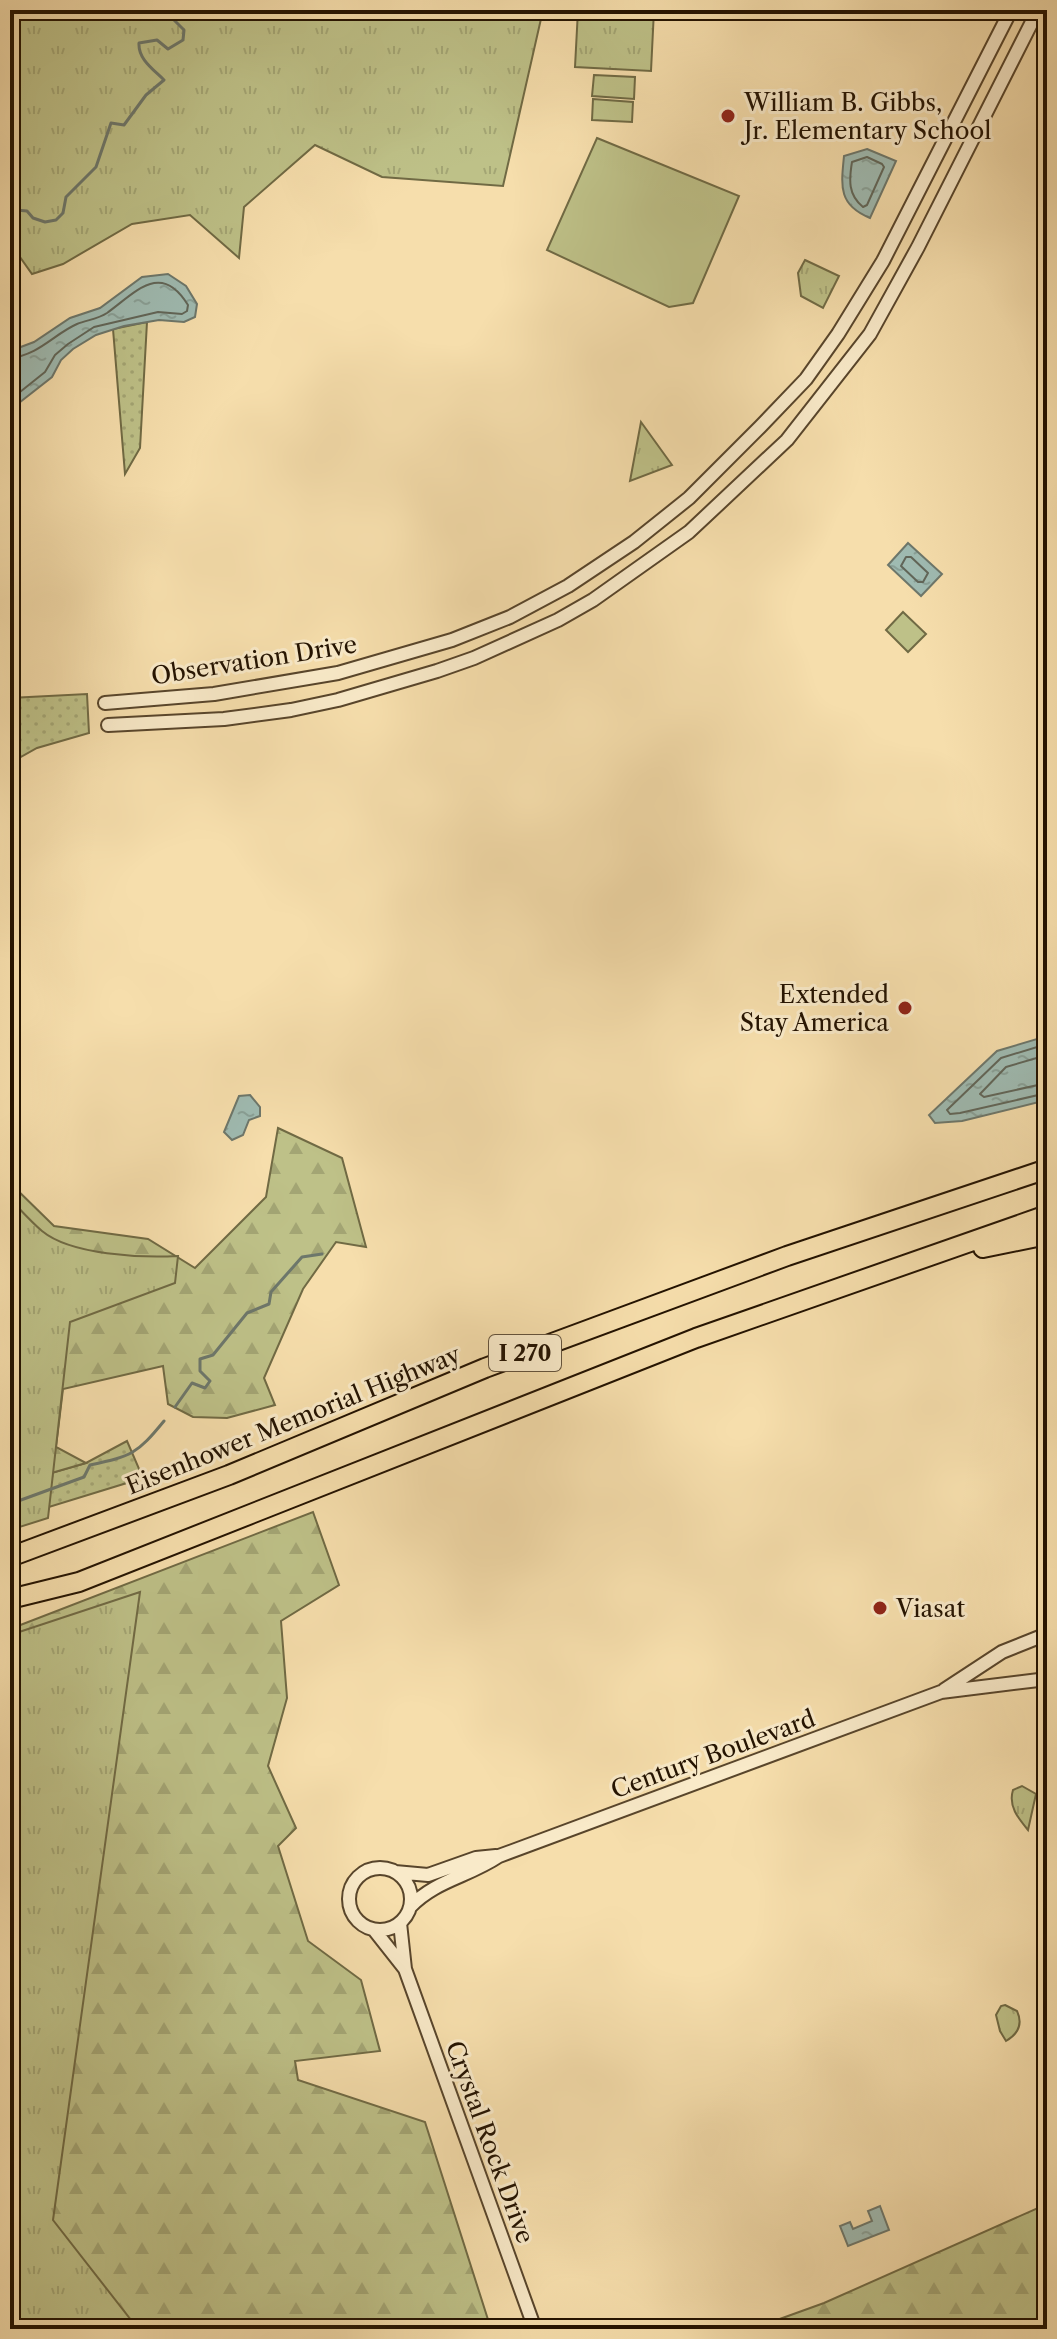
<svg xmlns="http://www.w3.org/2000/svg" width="1057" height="2339" font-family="'Libre Caslon Text',serif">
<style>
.grass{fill:url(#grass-dots);stroke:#706a44;stroke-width:2}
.forest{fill:url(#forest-firs);stroke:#706a44;stroke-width:2}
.park{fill:url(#park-tufts);stroke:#706a44;stroke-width:2}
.pitch{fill:#bec188;stroke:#706a44;stroke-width:2}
.water{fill:url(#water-ripples);stroke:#6d776b;stroke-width:2}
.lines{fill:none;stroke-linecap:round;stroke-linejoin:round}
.shore{stroke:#616659;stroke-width:2}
.stream{stroke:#6d776b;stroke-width:3}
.minor-casing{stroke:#58452b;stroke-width:16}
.highway-casing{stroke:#231200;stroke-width:22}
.minor{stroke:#f9eac9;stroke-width:12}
.highway{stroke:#f6deac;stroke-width:18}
.poi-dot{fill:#8f2418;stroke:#f9eac9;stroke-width:3}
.labels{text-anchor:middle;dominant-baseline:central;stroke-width:6;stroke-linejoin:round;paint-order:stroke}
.shield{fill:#f9eac9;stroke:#63533c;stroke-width:2}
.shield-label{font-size:22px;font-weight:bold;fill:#231200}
.poi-label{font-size:24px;fill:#231200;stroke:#f9eac9;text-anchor:start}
.street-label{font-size:24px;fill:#231200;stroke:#f9eac9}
</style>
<defs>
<pattern id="grass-dots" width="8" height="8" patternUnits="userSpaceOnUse" patternTransform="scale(2)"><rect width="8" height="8" fill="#bec188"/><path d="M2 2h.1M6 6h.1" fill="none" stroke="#a3a574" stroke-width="1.8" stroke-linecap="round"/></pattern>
<pattern id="forest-firs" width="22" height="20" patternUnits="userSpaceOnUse" patternTransform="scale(2)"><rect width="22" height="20" fill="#bec188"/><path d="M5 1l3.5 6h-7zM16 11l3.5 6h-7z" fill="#a3a574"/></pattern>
<pattern id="park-tufts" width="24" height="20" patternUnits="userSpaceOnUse" patternTransform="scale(2)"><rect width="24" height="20" fill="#bec188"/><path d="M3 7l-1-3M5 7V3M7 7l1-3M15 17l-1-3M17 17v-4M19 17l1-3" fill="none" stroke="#a3a574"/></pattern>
<pattern id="water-ripples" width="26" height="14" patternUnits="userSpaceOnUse" patternTransform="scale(2)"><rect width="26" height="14" fill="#9fbbb2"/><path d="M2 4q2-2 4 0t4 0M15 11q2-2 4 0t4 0" fill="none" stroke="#89a097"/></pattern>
</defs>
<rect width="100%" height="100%" fill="#f6deac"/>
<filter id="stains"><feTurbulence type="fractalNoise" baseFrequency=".0025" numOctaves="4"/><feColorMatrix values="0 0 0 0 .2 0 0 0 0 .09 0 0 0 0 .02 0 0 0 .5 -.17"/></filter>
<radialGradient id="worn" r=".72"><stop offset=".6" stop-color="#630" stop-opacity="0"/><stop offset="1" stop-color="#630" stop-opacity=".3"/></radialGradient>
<!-- grass -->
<path class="grass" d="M147 322 140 448 125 474 113 329Z
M87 694 89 733 37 748 10 763V698Z
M127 1441 143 1478 10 1519V1485L86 1463Z"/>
<!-- forest -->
<path class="forest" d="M278 1128 342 1158 366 1247 336 1242 303 1289 264 1378 275 1405 227 1418 193 1417 168 1404 163 1366 63 1389 56 1447 86 1463 10 1485V1183L54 1226 148 1239 195 1268 266 1197Z
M313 1512 339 1585 281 1621 287 1698 268 1766 296 1828 278 1846 308 1941 361 1980 380 2051 295 2061 298 2080 425 2122 491 2329H10V1629Z
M1047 2204V2329H752L824 2303Z"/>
<!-- park -->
<path class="park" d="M10 10H543L503 186 382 177 315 145 244 207 239 258 190 215 132 224 63 264 32 274 10 243Z
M578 10H654L651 71 575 67Z
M805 260 839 276 823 308 801 296 798 273Z
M641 422 672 465 630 481Z
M10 1199C20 1209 30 1221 42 1231 71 1255 141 1258 178 1256L175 1283 70 1322 48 1518 10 1530Z
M140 1592 53 2220 138 2329H10V1635Z
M1022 1786 1036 1794 1028 1830C1018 1818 1008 1806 1013 1790Z
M1005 2005 1017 2011C1023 2024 1018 2034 1006 2041L1000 2031 996 2015 1001 2006Z"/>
<!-- pitch -->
<path class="pitch" d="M594 75 635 77 634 99 592 96Z
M593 99 633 102 632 122 592 120Z
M597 138 739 196 693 303 669 307 547 250Z
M903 612 926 634 908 652 886 630Z"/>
<!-- water -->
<path class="water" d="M867 149 896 161 870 218C838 205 841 186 844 156Z
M168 274 186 286 197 304 195 317 184 322 159 320 124 326 96 335 73 349 61 360 52 377 10 410V351L34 342 70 318 100 308 142 277Z
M908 543 942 574 921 596 888 565Z
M1047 1036V1100L962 1121 935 1123 929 1115 997 1051Z
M250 1095 260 1107V1116L249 1120 243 1135 232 1140 224 1132 239 1096Z
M880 2206 889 2230 848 2246 840 2226 850 2222 853 2229 872 2221 868 2211Z"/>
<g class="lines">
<!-- shore -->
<path class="shore" d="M867 157 882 164 884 167 867 205 863 207C848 195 849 180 852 162Z
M10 358C39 355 54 334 77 324 87 320 98 319 107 313 136 292 161 261 188 305L187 311 182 314 158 312 94 327 68 344 55 355 45 372 10 400
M906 557H911L928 573 923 582H918L901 566Z
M1047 1044 1001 1058 947 1110 950 1114 960 1113 1047 1093
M1047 1055 1006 1067 980 1094 984 1097 1047 1083"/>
<!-- stream -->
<path class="stream" d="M10 213 16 210 27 211 33 218 45 222 56 220 63 213 66 197 96 167 111 123 124 125 146 95 164 80C153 69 138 59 139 43L157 40 168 49 183 40 184 30 164 10
M175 1407 192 1383 205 1388 210 1381 200 1371V1359L213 1355 247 1313 269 1304 271 1292 302 1257 322 1254
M10 1504 84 1477 90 1465C132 1456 137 1454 164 1421
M10 2328 12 2329"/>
<defs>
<path id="minor" d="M105 703 214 694 338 673 452 640 510 617 568 586 634 542 689 498 760 427 806 379 838 334 883 261 1011 10
M108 725 224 719 291 710 338 700 437 671 474 658 558 620 593 600 689 532 787 440 870 334 918 247 1038 10
M944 1690 1002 1652 1047 1634
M349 1899a31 31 0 1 1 62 0a31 31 0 1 1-62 0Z
M395 1872 428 1875 476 1858 496 1856
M410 1907C436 1880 468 1877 499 1856L941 1692 1047 1679
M400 1923 405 1969 535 2329
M375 1931 405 1969"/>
<path id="highway" d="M983 1248 1047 1235
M10 1557 229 1475 485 1368 787 1256 1047 1169
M10 1599 79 1582 696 1338 1047 1215"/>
</defs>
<!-- minor casing -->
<use href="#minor" class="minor-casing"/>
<!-- highway casing -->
<use href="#highway" class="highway-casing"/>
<!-- minor -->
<use href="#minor" class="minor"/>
<!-- highway -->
<use href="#highway" class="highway"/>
</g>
<!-- markers -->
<g class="poi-dot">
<circle cx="728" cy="116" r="8"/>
<circle cx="905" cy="1008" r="8"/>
<circle cx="880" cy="1608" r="8"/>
</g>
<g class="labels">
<!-- shield labels -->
<rect class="shield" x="489" y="1335" width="72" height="36" rx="6"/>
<g class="shield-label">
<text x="525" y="1353">I 270</text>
</g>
<!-- poi labels -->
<g class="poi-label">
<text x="744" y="102">William B. Gibbs,<tspan x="744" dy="28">Jr. Elementary School</tspan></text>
<text x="889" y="994" text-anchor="end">Extended<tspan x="889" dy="28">Stay America</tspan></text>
<text x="896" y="1608">Viasat</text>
</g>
<!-- street labels -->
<g class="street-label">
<text transform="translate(254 660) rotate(-9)">Observation Drive</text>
<text transform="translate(293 1420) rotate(-22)">Eisenhower Memorial Highway</text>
<text transform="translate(713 1754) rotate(-20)">Century Boulevard</text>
<text transform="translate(490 2142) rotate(70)">Crystal Rock Drive</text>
</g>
</g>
<!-- margin -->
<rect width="1057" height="2339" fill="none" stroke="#f6deac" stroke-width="40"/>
<rect x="12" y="12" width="1033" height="2315" fill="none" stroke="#231200" stroke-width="4"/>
<rect x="20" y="20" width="1017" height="2299" fill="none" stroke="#231200" stroke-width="2"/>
<rect width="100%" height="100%" filter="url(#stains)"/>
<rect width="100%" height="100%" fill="url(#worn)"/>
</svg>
